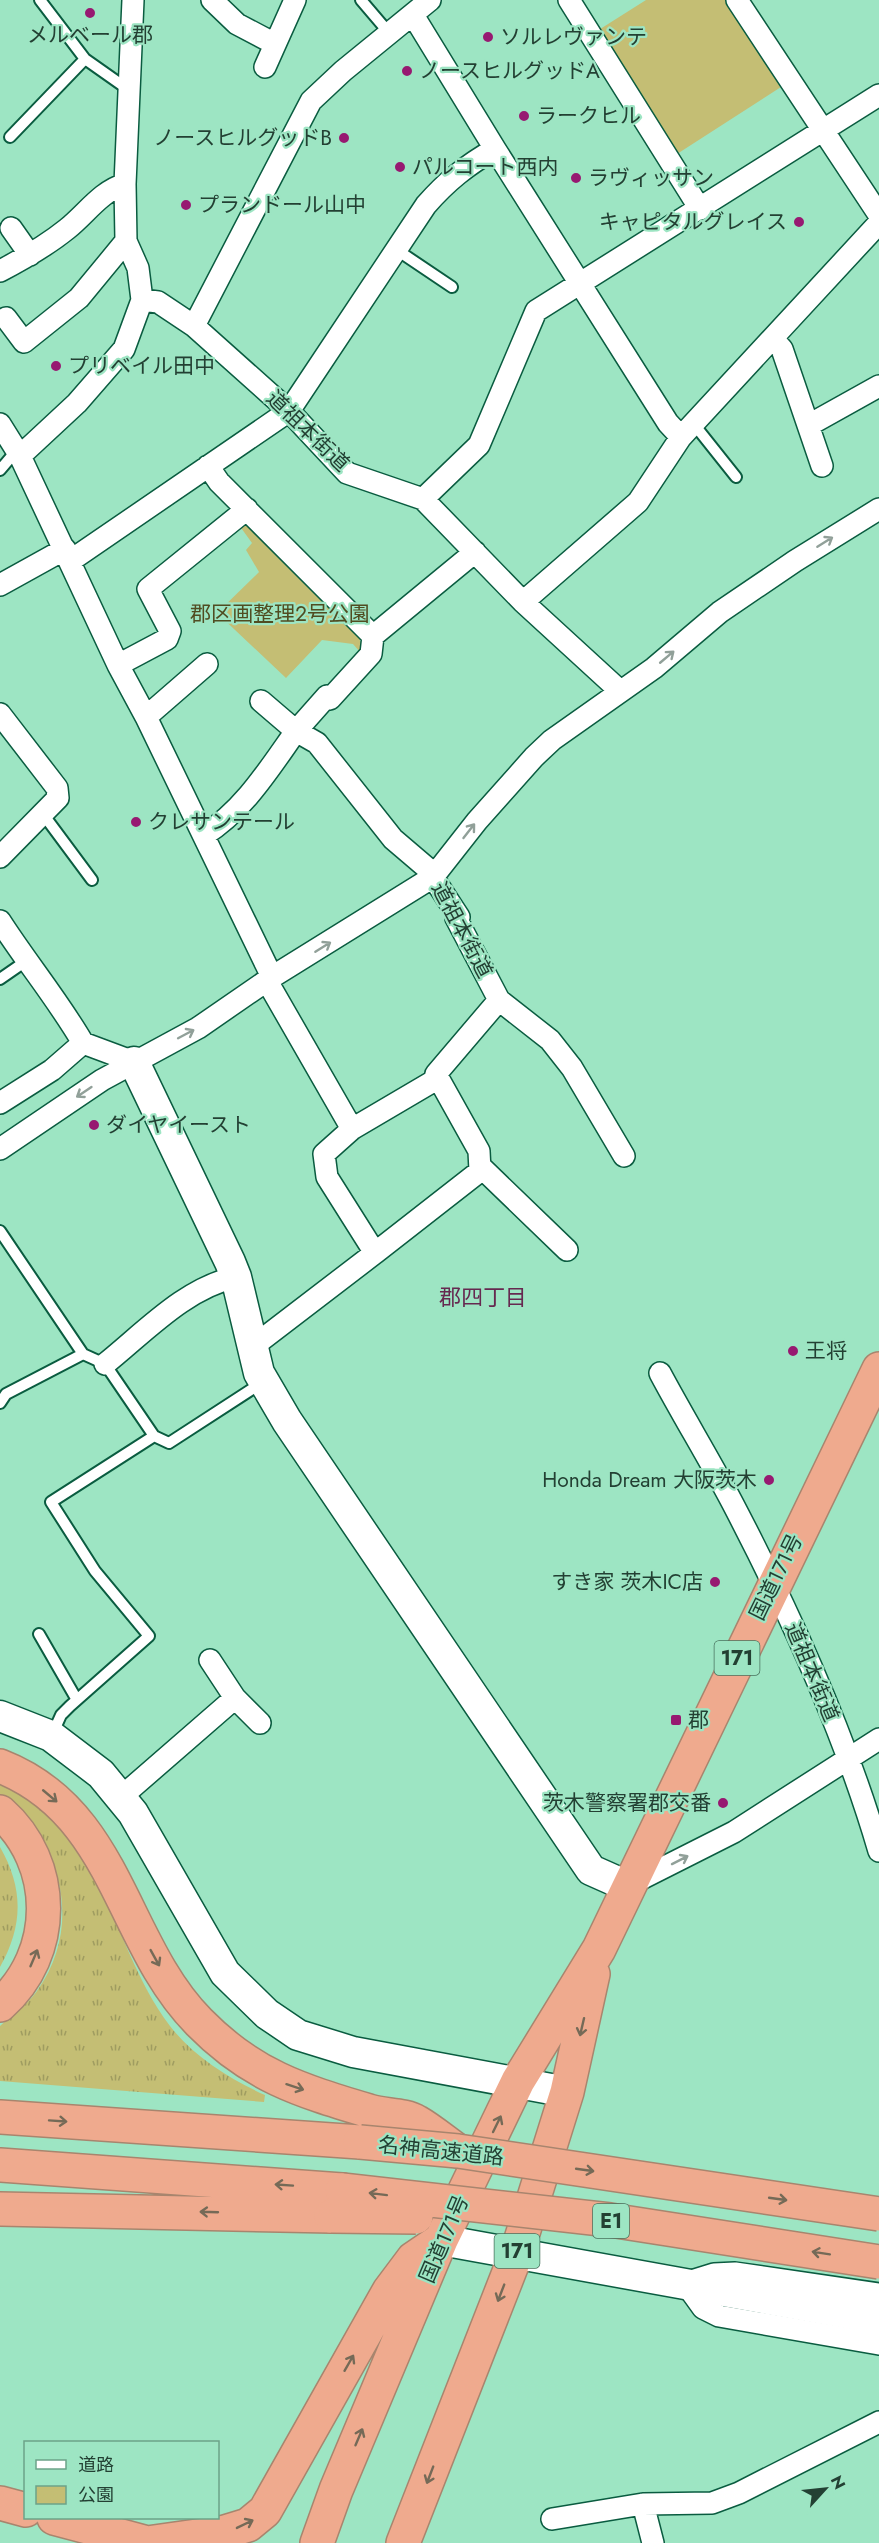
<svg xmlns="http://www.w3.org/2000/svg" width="879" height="2543" font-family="Jost,'Noto Sans JP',sans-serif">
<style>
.grass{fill:url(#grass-tufts)}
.park{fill:#c4be74}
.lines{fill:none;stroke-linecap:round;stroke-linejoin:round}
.lane-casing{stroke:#0a5c40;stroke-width:14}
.street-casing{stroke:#0a5c40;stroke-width:24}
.secondary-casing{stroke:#0a5c40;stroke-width:33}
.highway-casing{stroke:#a8856e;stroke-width:36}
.lane{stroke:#fff;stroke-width:10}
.street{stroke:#fff;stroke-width:21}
.secondary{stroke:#fff;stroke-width:30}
.highway{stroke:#efaa8e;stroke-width:33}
.highway-bridge-casing{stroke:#a8856e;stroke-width:36;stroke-linecap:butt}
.highway-bridge{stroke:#efaa8e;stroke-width:33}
.oneway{stroke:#91a099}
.oneway2{stroke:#756a57}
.poi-dot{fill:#971971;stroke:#9de5c3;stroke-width:2}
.labels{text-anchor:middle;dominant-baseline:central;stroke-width:4.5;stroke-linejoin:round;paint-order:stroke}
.shield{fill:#9de5c3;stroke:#48725e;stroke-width:1.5}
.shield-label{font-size:20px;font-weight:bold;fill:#234033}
.poi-label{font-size:21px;fill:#234033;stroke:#9de5c3;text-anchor:start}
.street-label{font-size:21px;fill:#234033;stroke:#9de5c3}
.park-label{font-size:21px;fill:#504c21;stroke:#9de5c3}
.neighbourhood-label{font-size:22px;fill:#662950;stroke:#9de5c3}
</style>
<defs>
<pattern id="grass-tufts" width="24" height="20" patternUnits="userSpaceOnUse" patternTransform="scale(1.5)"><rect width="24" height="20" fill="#c4be74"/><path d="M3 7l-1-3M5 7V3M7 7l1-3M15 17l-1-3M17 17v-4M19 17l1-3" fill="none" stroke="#9f9c60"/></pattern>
</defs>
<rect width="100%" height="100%" fill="#9de5c3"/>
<!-- grass -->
<path class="grass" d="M0 1783C40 1803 76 1838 96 1878 121 1928 136 1981 170 2026 193 2056 231 2080 265 2095L264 2102 0 2081V2026C12 2015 28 2004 37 1991 83 1927 64 1841 0 1797Z
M0 1847C24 1889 23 1926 0 1967Z"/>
<!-- park -->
<path class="park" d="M646 0H725L781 87 677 154 597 31Z
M246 519 359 637 363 651 361 653 353 644 322 640 286 678 217 613 259 572 246 550 252 543 239 525Z"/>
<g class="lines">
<defs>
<path id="lane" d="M40 0 85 59 129 90
M361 0 390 34
M10 137 85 59
M397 250 452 287
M693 423 736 477
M0 470 17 450
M43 814 92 880
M0 979 26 961
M0 1231 83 1354 6 1394 0 1403
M154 1436 169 1443 263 1382
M39 1634 77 1700
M52 1735 61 1715 70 1706 149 1636 95 1571 51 1502 154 1436 105 1364 83 1354"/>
<path id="street" d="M133 0 125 184 126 241 138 268 142 300 158 302 194 326 289 411 347 473 423 499 523 602 619 690
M212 0 237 24 275 44
M569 0 700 209
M737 0 879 215
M413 15 495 149 668 423 681 437
M265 67 295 0
M11 228 30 255
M0 271C23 259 46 246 67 229 86 214 101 191 125 184
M6 318 24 342 79 298 126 241
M194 326 311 101 343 71 430 0
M773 339 782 349 822 466
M0 424 20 456 118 665 146 717 272 977
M809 425 879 386
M20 456 77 403 124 349 142 300
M208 466 219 482 373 636
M423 499 479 445 536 311 879 95
M475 552 373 636 371 654 330 699 327 696 296 731 317 743 393 839 427 868 459 917 456 918 499 1000 550 1040 572 1068 624 1156
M70 561 289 411 426 205C447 181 467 165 495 149
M0 585 65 549
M523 602 638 502 681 437 879 223
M118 665 167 639 170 631 148 589 247 509
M0 714 57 788 58 798 0 857
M146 717 207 664
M204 835C244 810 269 769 296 731L261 701
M0 921C27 963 58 1000 83 1043
M267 981 352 1129
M0 1103 52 1070 83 1043 134 1062
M0 1149 102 1080 198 1028 272 977 433 877 477 821 534 757 552 740 654 668 720 612 795 561 879 509
M481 1167 567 1250
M375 1253 480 1171 479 1151 436 1074 499 1000
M251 1348 375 1253 327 1177 324 1154 352 1129 437 1079
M105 1364C145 1332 185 1288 236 1277
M660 1373C684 1418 710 1460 733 1504 791 1615 844 1731 879 1851
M210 1660 235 1698 260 1723
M120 1798 235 1698
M629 1885 734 1832 879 1739
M879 2294 735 2273 714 2274 685 2283 703 2308 719 2316 879 2344
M643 2504 653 2543
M552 2519 643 2504 712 2503 739 2493 879 2422"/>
<path id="secondary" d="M134 1062 230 1262 236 1277 259 1373 287 1421 591 1870 627 1886
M0 1716 51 1736 101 1774 133 1813 225 1973 267 2014 298 2035 353 2052 567 2092
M441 2240 879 2319"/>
<path id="highway" d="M0 1766C118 1812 120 1942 199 2022 252 2076 299 2090 369 2111 384 2116 404 2114 417 2122 431 2130 445 2142 458 2151
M0 1812C58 1863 58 1954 0 2005
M0 2117 360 2142
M0 2165 342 2190
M0 2209 331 2216
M0 2503 26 2510
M54 2518 147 2543
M147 2543 225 2532 248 2525 265 2511 389 2291 413 2259 438 2242
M317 2543 336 2490 441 2240 518 2081 599 1949 879 1369
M403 2543 517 2252 567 2092 593 1974"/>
</defs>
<!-- lane casing -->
<use href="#lane" class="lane-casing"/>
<!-- street casing -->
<use href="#street" class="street-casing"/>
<!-- secondary casing -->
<use href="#secondary" class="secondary-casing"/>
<!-- highway casing -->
<use href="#highway" class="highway-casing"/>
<!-- lane -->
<use href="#lane" class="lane"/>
<!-- street -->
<use href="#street" class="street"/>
<!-- secondary -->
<use href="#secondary" class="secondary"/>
<!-- highway -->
<use href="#highway" class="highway"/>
<defs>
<path id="highway-bridge" d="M360 2142 458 2151 879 2214
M342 2190 610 2220 879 2262
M331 2216 416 2217"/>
</defs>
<!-- highway-bridge casing -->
<use href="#highway-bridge" class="highway-bridge-casing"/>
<!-- highway-bridge -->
<use href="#highway-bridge" class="highway-bridge"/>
</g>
<!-- one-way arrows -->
<defs><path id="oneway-shaft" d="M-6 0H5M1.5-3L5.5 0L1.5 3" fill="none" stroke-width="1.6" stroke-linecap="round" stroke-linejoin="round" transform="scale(1.5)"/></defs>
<g class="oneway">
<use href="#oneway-shaft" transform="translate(825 542) rotate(-32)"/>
<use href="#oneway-shaft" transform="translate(667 657) rotate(-40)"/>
<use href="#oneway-shaft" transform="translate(469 831) rotate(-52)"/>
<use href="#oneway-shaft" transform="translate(323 947) rotate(-32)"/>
<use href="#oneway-shaft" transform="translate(186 1034) rotate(-28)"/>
<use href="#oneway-shaft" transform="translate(84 1092) rotate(146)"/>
<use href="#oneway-shaft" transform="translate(680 1860) rotate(-27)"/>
</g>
<g class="oneway2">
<use href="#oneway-shaft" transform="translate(50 1796) rotate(40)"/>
<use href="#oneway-shaft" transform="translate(34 1958) rotate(-67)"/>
<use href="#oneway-shaft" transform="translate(155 1958) rotate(61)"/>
<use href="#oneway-shaft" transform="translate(582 2027) rotate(103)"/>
<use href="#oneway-shaft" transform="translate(295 2087) rotate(18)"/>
<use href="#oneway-shaft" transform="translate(58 2121) rotate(4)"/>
<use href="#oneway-shaft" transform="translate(497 2124) rotate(-64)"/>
<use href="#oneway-shaft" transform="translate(585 2170) rotate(8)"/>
<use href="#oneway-shaft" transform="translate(284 2185) rotate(-176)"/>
<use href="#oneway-shaft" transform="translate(378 2194) rotate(-173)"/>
<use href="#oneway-shaft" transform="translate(778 2199) rotate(8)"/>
<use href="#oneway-shaft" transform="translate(209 2212) rotate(-178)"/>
<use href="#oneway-shaft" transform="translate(821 2253) rotate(-171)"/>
<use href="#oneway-shaft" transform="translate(501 2293) rotate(111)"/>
<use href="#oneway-shaft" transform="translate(349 2363) rotate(-60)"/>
<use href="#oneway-shaft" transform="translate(359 2437) rotate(-67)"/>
<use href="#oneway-shaft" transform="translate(430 2475) rotate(111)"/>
<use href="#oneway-shaft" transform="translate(245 2524) rotate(-26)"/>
</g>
<!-- markers -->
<g class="poi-dot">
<circle cx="90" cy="13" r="6"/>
<circle cx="488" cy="37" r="6"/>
<circle cx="407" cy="71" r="6"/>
<circle cx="524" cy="116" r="6"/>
<circle cx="344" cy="138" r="6"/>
<circle cx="400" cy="167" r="6"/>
<circle cx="576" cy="178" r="6"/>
<circle cx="186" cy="205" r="6"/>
<circle cx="799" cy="222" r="6"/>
<circle cx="56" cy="366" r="6"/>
<circle cx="136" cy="822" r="6"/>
<circle cx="94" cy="1125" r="6"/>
<circle cx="793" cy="1351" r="6"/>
<circle cx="769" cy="1480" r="6"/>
<circle cx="715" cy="1582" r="6"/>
<rect x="670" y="1714" width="12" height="12" rx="3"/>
<circle cx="723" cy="1803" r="6"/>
</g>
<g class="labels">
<!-- shield labels -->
<g class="shield">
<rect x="714.5" y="1641" width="45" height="34" rx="4.5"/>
<rect x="593" y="2204" width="36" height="34" rx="4.5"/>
<rect x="494.5" y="2234" width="45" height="34" rx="4.5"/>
</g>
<g class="shield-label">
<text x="737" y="1658">171</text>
<text x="611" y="2221">E1</text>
<text x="517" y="2251">171</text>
</g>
<!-- poi labels -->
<g class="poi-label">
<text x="90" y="35" text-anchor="middle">メルベール郡</text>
<text x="500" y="37">ソルレヴァンテ</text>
<text x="419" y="71">ノースヒルグッドA</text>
<text x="536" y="116">ラークヒル</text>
<text x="332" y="138" text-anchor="end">ノースヒルグッドB</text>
<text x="412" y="167">パルコート西内</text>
<text x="588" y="178">ラヴィッサン</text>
<text x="198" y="205">プランドール山中</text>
<text x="787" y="222" text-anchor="end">キャピタルグレイス</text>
<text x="68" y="366">プリベイル田中</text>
<text x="148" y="822">クレサンテール</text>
<text x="106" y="1125">ダイヤイースト</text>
<text x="805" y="1351">王将</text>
<text x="757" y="1480" text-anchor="end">Honda Dream 大阪茨木</text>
<text x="703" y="1582" text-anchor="end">すき家 茨木IC店</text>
<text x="688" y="1720">郡</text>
<text x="711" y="1803" text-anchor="end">茨木警察署郡交番</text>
</g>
<!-- street labels -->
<g class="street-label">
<text transform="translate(308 431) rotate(44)">道祖本街道</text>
<text transform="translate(462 930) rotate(62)">道祖本街道</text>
<text transform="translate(776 1577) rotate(-64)">国道171号</text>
<text transform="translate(812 1672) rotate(67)">道祖本街道</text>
<text transform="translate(441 2151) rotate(6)">名神高速道路</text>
<text transform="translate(444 2239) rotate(-67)">国道171号</text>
</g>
<!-- park labels -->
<g class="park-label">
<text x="280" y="614">郡区画整理2号公園</text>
</g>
<!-- neighbourhood labels -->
<g class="neighbourhood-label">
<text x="483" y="1297">郡四丁目</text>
</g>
</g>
<!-- legend -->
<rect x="24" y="2441" width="195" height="78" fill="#9de5c3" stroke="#6ca389" stroke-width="1.5"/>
<rect x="36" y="2460" width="30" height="9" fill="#ffffff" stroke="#6ca389" stroke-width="1.5"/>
<text x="78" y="2471" font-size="18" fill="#234033">道路</text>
<rect x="36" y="2486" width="30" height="18" fill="#c4be74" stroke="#6ca389" stroke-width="1.5"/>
<text x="78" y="2501" font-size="18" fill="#234033">公園</text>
<!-- north arrow -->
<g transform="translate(825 2489) rotate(63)" stroke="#9de5c3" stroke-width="4.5" paint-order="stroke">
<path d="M0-4.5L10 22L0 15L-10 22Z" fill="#234033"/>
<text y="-9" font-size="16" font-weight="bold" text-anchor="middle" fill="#234033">N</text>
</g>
</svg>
